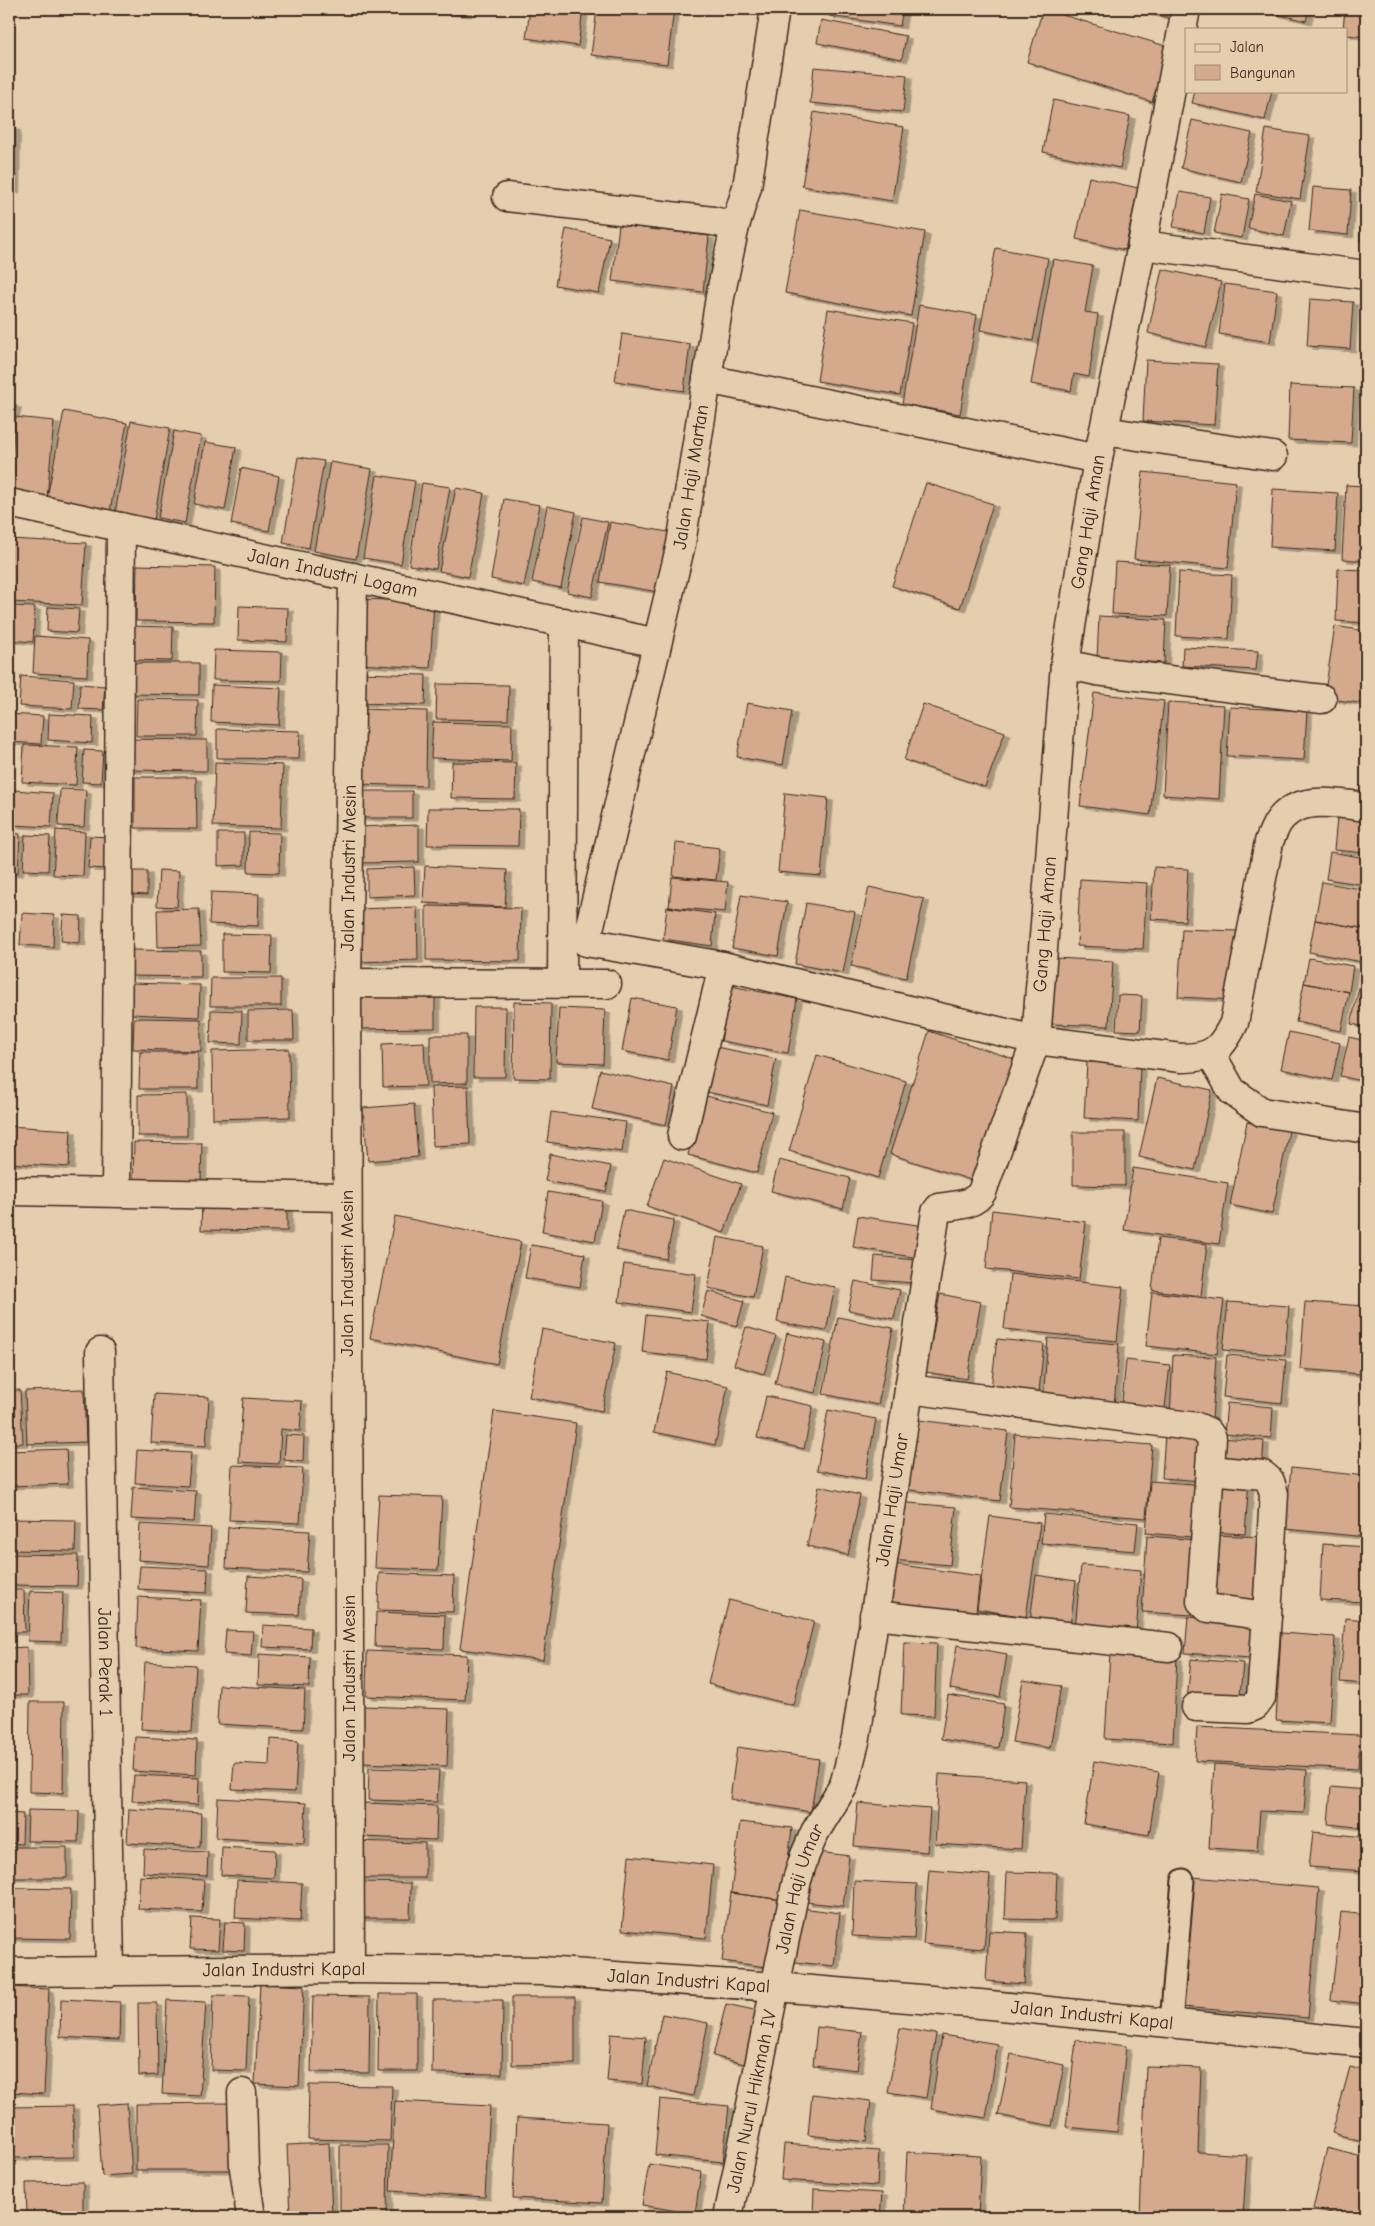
<svg xmlns="http://www.w3.org/2000/svg" width="1375" height="2226" font-family="'Comic Neue',sans-serif">
<style>
.building{fill:#d4a98c;stroke:#3b2a1e;filter:url(#shadow)}
.lines{fill:none;stroke-linecap:round;stroke-linejoin:round}
.lane-casing{stroke:#3b2a1e;stroke-width:25}
.street-casing{stroke:#3b2a1e;stroke-width:31}
.lane{stroke:#e5ceae;stroke-width:21}
.street{stroke:#e5ceae;stroke-width:28}
.labels{text-anchor:middle;dominant-baseline:central;stroke-width:5;stroke-linejoin:round;paint-order:stroke}
.street-label{font-size:19px;fill:#3b2a1e;stroke:#e5ceae}
</style>
<defs>
<filter id="shadow"><feDropShadow dx="5.5" dy="3" stdDeviation="0" flood-color="#0004"/></filter>
</defs>
<rect width="100%" height="100%" fill="#e5ceae"/>
<filter id="ink" filterUnits="userSpaceOnUse"><feTurbulence type="fractalNoise" baseFrequency=".02" numOctaves="2"/><feDisplacementMap in="SourceGraphic" scale="10" xChannelSelector="R" yChannelSelector="G"/><feConvolveMatrix kernelMatrix="1 2 1 2 8 2 1 2 1" color-interpolation-filters="sRGB"/></filter>
<g filter="url(#ink)">
<!-- building -->
<path class="building" d="M407 9H467L466 14Z
M530 9H583L578 46 526 38Z
M597 9H674L667 64 591 55Z
M830 9H903L900 26 829 16Z
M1043 9 1169 47 1152 102 1027 62Z
M1131 9H1173L1171 18Z
M1255 9H1309L1306 21Z
M1345 9H1366V37L1346 35V29H1343Z
M821 20 906 36 902 59 817 43Z
M814 67 907 75 903 112 810 103Z
M1195 91H1272L1265 120 1192 103Z
M1053 100 1130 116 1120 168 1043 152Z
M814 112 904 127 892 201 802 186Z
M1192 120 1252 133 1241 182 1181 168Z
M9 127H15L14 190H9Z
M1266 129 1310 136 1300 199 1256 192Z
M1089 177 1138 188 1125 250 1076 239Z
M1362 179 1366 180V241H1360Z
M1313 187 1351 190 1348 235 1309 231Z
M1180 192 1210 197 1204 233 1173 227Z
M1222 194 1249 199 1242 238 1214 233Z
M1255 194 1291 201 1284 236 1248 228Z
M800 210 925 232 911 316 785 293Z
M619 225 709 236 703 292 612 281Z
M566 229 610 238 599 293 555 285Z
M996 248 1048 258 1033 341 980 330Z
M1053 259 1093 266 1085 312 1098 314 1089 377 1074 374 1071 391 1031 384Z
M1162 269 1221 282 1206 347 1148 333Z
M1225 284 1277 291 1270 342 1219 334Z
M1310 299 1353 302 1350 349 1307 346Z
M919 305 977 315 960 414 902 404Z
M828 309 912 323 900 395 817 381Z
M622 334 690 344 684 391 615 381Z
M1146 360 1218 364 1214 425 1143 421Z
M1290 385 1354 388 1351 443 1288 440Z
M9 403 16 405 9 438Z
M64 411 127 423 110 511 47 498Z
M15 417 54 421 47 498 9 495Z
M131 421 170 428 154 520 115 514Z
M174 431 201 436 185 523 158 518Z
M205 442 236 447 225 510 194 504Z
M298 457 324 461 309 548 283 543Z
M330 462 372 469 356 559 314 551Z
M241 468 279 476 269 531 231 524Z
M1143 472 1236 482 1228 568 1134 559Z
M377 475 415 481 401 564 363 558Z
M422 483 450 487 436 569 409 565Z
M926 483 993 504 960 608 892 586Z
M1346 485 1366 486V561L1342 559Z
M456 488 484 493 468 577 439 571Z
M1273 489 1338 493 1335 551 1270 547Z
M504 499 540 505 524 586 491 579Z
M547 506 576 512 561 588 532 582Z
M583 517 608 522 592 597 567 592Z
M610 522 674 533 664 593 600 582Z
M9 539 86 543 82 605 9 602Z
M1115 562 1170 565 1167 616 1112 614Z
M137 565 215 567 214 622 136 621Z
M1338 569 1366 570V623L1336 621Z
M1179 572 1232 575 1229 639 1176 636Z
M363 599 434 602 430 668 359 664Z
M9 606 35 607 33 642 9 640Z
M239 606 288 608 287 642 238 640Z
M48 607 79 609 77 633 47 631Z
M1099 616 1166 620 1164 663 1097 659Z
M129 626 173 627 172 661 128 660Z
M1335 626 1366 631V704L1324 698Z
M35 636 88 640 87 676 33 673Z
M1183 647 1258 651 1256 670 1182 666Z
M214 650 282 652 281 681 213 680Z
M127 663H199V695L126 694Z
M359 673 426 675 425 705 358 703Z
M21 676 74 680 72 709 19 706Z
M80 684 105 686 103 710 79 709Z
M437 684 509 685 508 720 436 719Z
M212 685 281 688 279 725 211 722Z
M1094 693 1164 701 1150 815 1080 806Z
M137 699 198 700 197 736H136Z
M1168 702 1224 705 1219 799 1163 795Z
M747 703 792 711 783 765 737 757Z
M923 704 1005 732 985 787 904 760Z
M1230 707 1307 711 1304 760 1227 756Z
M357 709 427 711 426 786 355 784Z
M9 714 43 716 41 744 9 742Z
M49 714 93 716 92 743 48 740Z
M433 722 512 724 511 761 431 758Z
M217 729 300 731 299 759 217 758Z
M126 739 207 740V771L126 770Z
M24 745 78 747 76 785 22 782Z
M84 750 103 751 101 783 82 782Z
M215 762 283 765 281 828 213 826Z
M452 762 516 763 515 799 451 798Z
M135 777H196L197 829 135 828Z
M60 789 86 790 84 827 58 826Z
M14 790 53 793 51 827 12 825Z
M357 791H412V818H356Z
M785 793 828 798 821 876 778 872Z
M428 808 519 809 518 846 427 845Z
M1337 818 1366 820V853L1334 850Z
M419 825V862L357 863 356 827Z
M56 830 85 832 83 876 53 875Z
M249 832 280 833 279 873 248 872Z
M9 833 20 834 18 873H9Z
M218 833H244V865L218 866Z
M25 835 50 836 48 871 23 870Z
M90 836 109 837 107 869 88 868Z
M676 843 720 848 716 880 673 876Z
M1330 852 1366 858V885L1326 879Z
M425 866 507 870 505 907 423 903Z
M414 867 415 895 367 897V869Z
M1154 867 1188 869 1185 921 1151 919Z
M159 870 179 871 177 907 157 906Z
M128 871H147V895L126 894Z
M672 877 728 882 725 912 669 907Z
M1080 879 1147 883 1143 949 1077 946Z
M1322 882 1366 890V929L1315 920Z
M869 887 924 899 906 978 851 966Z
M211 892 259 894 258 926 209 924Z
M741 895 787 902 778 956 732 948Z
M806 903 855 912 843 973 795 964Z
M426 906 521 908 520 961 426 960Z
M417 907 418 960 357 962 355 909Z
M667 907 715 914 712 946 663 939Z
M199 909 201 946 158 947 157 910Z
M22 913 54 915 53 947 20 945Z
M63 915 81 916 80 943 61 941Z
M1315 920 1366 929 1362 962 1309 952Z
M1182 929 1239 931 1235 1000 1178 997Z
M222 934 272 935 271 973 222 972Z
M131 950 201 951V977L130 976Z
M1366 955V1027L1351 1024Z
M1055 958 1113 961 1109 1026 1051 1024Z
M1309 958 1353 966 1349 992 1304 983Z
M211 978H281V1006H210Z
M132 983 200 985 199 1017 130 1014Z
M1304 983 1349 992 1341 1031 1296 1022Z
M731 986 797 999 788 1053 721 1041Z
M435 995V1028L352 1029 351 997Z
M1118 995 1142 996 1140 1031 1116 1030Z
M632 998 677 1006 668 1060 622 1051Z
M514 1002 551 1003 550 1079 513 1078Z
M474 1007H506L505 1077H473Z
M559 1008 605 1010 603 1064 556 1062Z
M211 1010 242 1011 241 1044 210 1043Z
M293 1010 294 1040H248V1011Z
M134 1018 201 1019V1051L133 1049Z
M929 1031 1020 1061 980 1183 890 1154Z
M1289 1032 1340 1043 1332 1080 1281 1069Z
M430 1035H467V1083L430 1084Z
M1349 1037 1366 1041V1082L1340 1076Z
M424 1042 426 1086 383 1087 382 1044Z
M716 1047 776 1059 767 1105 707 1092Z
M289 1049 290 1117 213 1119 212 1051Z
M140 1052H198V1089H139Z
M817 1055 906 1081 878 1178 789 1151Z
M1087 1062 1140 1064 1138 1121 1084 1118Z
M600 1070 674 1087 666 1125 592 1109Z
M1157 1078 1212 1090 1195 1170 1139 1157Z
M468 1086 470 1144 433 1146 431 1087Z
M187 1094V1136H138V1095Z
M702 1095 772 1112 757 1173 688 1155Z
M414 1104 418 1157 368 1161 363 1108Z
M551 1112 626 1122 622 1152 547 1142Z
M1247 1122 1289 1131 1272 1214 1230 1205Z
M9 1126 71 1130 69 1167 9 1163Z
M1073 1132H1125V1186L1073 1185Z
M134 1142 202 1143 201 1180 133 1179Z
M550 1154 611 1166 606 1192 545 1181Z
M664 1158 741 1184 724 1233 647 1206Z
M779 1160 850 1178 843 1209 771 1191Z
M1133 1168 1228 1183 1219 1244 1124 1230Z
M548 1192 602 1201 595 1241 542 1232Z
M202 1203H287V1231L201 1230Z
M624 1210 674 1220 666 1259 616 1250Z
M992 1210 1086 1222 1079 1279 986 1269Z
M395 1216 521 1242 497 1364 370 1338Z
M858 1216 924 1226 918 1258 853 1247Z
M717 1237 763 1246 753 1297 708 1288Z
M1158 1238 1207 1244 1201 1296 1152 1290Z
M531 1245 585 1254 580 1287 525 1278Z
M875 1256 916 1260 914 1283 873 1280Z
M624 1264 696 1274 691 1312 619 1302Z
M1010 1274 1123 1287 1117 1341 1004 1329Z
M785 1277 835 1287 826 1331 777 1322Z
M855 1281 900 1290 894 1319 848 1310Z
M708 1291 744 1301 737 1326 701 1316Z
M1152 1292 1224 1300 1217 1354 1146 1346Z
M940 1294 981 1302 967 1379 926 1372Z
M1228 1302 1289 1306 1285 1355 1223 1350Z
M1305 1302 1366 1306 1361 1374 1300 1369Z
M646 1315 710 1322 706 1359 642 1352Z
M838 1317 893 1328 878 1405 823 1394Z
M746 1327 776 1336 764 1374 734 1365Z
M542 1329 616 1343 602 1411 529 1397Z
M787 1333 826 1342 815 1393 775 1384Z
M1048 1338 1119 1344 1114 1407 1043 1401Z
M997 1339 1044 1344 1038 1401 990 1396Z
M1173 1355 1216 1357 1212 1421 1170 1418Z
M1227 1355 1286 1360 1282 1403 1223 1397Z
M1126 1360 1170 1365 1164 1416 1121 1412Z
M667 1372 728 1386 715 1445 654 1432Z
M84 1389 86 1442 27 1444 25 1391Z
M9 1390H20L23 1443 9 1444Z
M154 1394 209 1397 206 1446 151 1443Z
M766 1396 813 1406 804 1449 757 1438Z
M243 1398 302 1401 300 1431 281 1429 279 1464 239 1462Z
M1227 1403 1273 1407 1271 1438 1224 1434Z
M828 1410 876 1419 865 1479 817 1470Z
M494 1411 576 1423 543 1660 460 1649Z
M910 1419 1008 1431 1000 1501 902 1489Z
M1165 1433 1207 1437 1203 1481 1162 1478Z
M1015 1434 1152 1445 1146 1518 1009 1507Z
M286 1435 304 1436 303 1462 284 1460Z
M1219 1438 1264 1441 1262 1469 1217 1465Z
M66 1449 68 1484 9 1486V1451Z
M137 1450 191 1453 188 1486 135 1483Z
M232 1465 303 1468 300 1523 229 1520Z
M1291 1468 1366 1476V1537L1285 1529Z
M1215 1476 1249 1479 1245 1534 1212 1532Z
M1150 1481 1208 1485 1203 1538 1146 1533Z
M819 1486 860 1495 848 1555 807 1546Z
M133 1487 196 1491 194 1522 131 1519Z
M379 1495 442 1497 438 1570 375 1568Z
M897 1502 956 1507 950 1565 892 1560Z
M1044 1514 1138 1523 1135 1551 1041 1543Z
M990 1516 1040 1523 1026 1617 977 1609Z
M9 1519 76 1520 75 1551 9 1550Z
M140 1524 211 1528 209 1565 138 1560Z
M228 1527 310 1531 307 1572 226 1568Z
M1214 1535 1266 1537 1263 1607 1212 1605Z
M1147 1536 1197 1540 1192 1615 1142 1612Z
M1323 1544 1366 1547V1602L1320 1600Z
M9 1554 78 1555 77 1586 9 1585Z
M887 1563 980 1576 975 1621 881 1609Z
M1081 1565 1141 1570 1136 1634 1075 1629Z
M140 1566 208 1569 207 1593 138 1589Z
M379 1573 454 1576 453 1612 378 1610Z
M1036 1575 1076 1581 1069 1634 1029 1629Z
M248 1576 301 1579 299 1615 246 1613Z
M9 1590H24L25 1632H9Z
M30 1591 63 1592 61 1642 28 1641Z
M138 1597 201 1600 198 1651 136 1648Z
M729 1600 814 1621 793 1705 708 1684Z
M376 1612 445 1615 444 1649 375 1647Z
M1188 1617 1253 1622 1250 1658 1185 1653Z
M1345 1618 1366 1620V1684L1340 1682Z
M263 1625 311 1628 310 1649 262 1647Z
M226 1630 253 1631 251 1656 224 1654Z
M1281 1633 1335 1637 1330 1723 1276 1720Z
M904 1642 937 1643 934 1716 901 1715Z
M957 1645 1007 1654 1000 1697 950 1689Z
M27 1647 28 1695H9V1648Z
M367 1651 467 1655 465 1700 366 1696Z
M1110 1653 1177 1657 1173 1743 1105 1739Z
M259 1654 310 1657 309 1687 258 1685Z
M1191 1659 1243 1663 1239 1706 1187 1701Z
M145 1662 196 1665 192 1732 141 1729Z
M1023 1680 1061 1686 1050 1748 1012 1742Z
M219 1685 305 1690 303 1729 217 1724Z
M948 1695 1004 1704 998 1748 941 1739Z
M30 1702H64L63 1793 29 1792Z
M363 1706 449 1709 447 1766 361 1763Z
M1197 1727 1360 1735 1358 1769 1195 1761Z
M135 1737 197 1740 196 1775 133 1771Z
M270 1739 298 1741 295 1792 232 1789 234 1763 269 1765Z
M737 1747 819 1759 811 1812 730 1799Z
M1094 1761 1159 1772 1149 1835 1084 1824Z
M1214 1764 1307 1770 1304 1813 1260 1811 1257 1851 1209 1848Z
M369 1768 439 1770 437 1802 368 1800Z
M939 1774 1025 1780 1021 1849 935 1844Z
M134 1775 199 1778 198 1805 132 1801Z
M1331 1787 1366 1790V1828L1328 1824Z
M218 1798 306 1803 304 1843 216 1838Z
M364 1803 437 1806 436 1840 363 1837Z
M858 1803 930 1809 927 1852 854 1846Z
M129 1809 201 1813 200 1847 127 1843Z
M28 1810 79 1811 78 1842 27 1841Z
M9 1813 23 1814 22 1844 9 1843Z
M740 1822 792 1828 783 1900 731 1893Z
M1313 1832 1366 1837V1871L1309 1867Z
M352 1841 425 1843V1878H351Z
M9 1847H67V1878H9Z
M222 1847 275 1850 274 1878 221 1875Z
M144 1849 208 1852 207 1876 143 1873Z
M811 1851 849 1856 843 1906 805 1902Z
M629 1856 713 1865 706 1938 622 1930Z
M929 1870 990 1875 984 1949 923 1944Z
M1007 1872 1057 1873 1055 1920 1005 1919Z
M140 1876 204 1880 202 1912 138 1909Z
M1193 1877 1319 1888 1308 2018 1182 2007Z
M237 1880 302 1883 300 1921 235 1918Z
M854 1881 917 1884 914 1939 852 1936Z
M359 1882 411 1883 410 1918H358Z
M9 1888 71 1889 70 1939 9 1938Z
M731 1893 783 1900 774 1968 722 1961Z
M802 1908 840 1913 834 1966 795 1962Z
M1341 1912 1366 1915V2004L1331 2000Z
M192 1918 220 1919 218 1950 190 1949Z
M225 1922 245 1923 244 1951 223 1950Z
M989 1931 1027 1933 1024 1984 986 1981Z
M260 1984 304 1986 299 2086 255 2084Z
M9 1987 49 1989 44 2094 9 2092Z
M379 1994H417V2071H378Z
M213 1995 249 1996 246 2071 211 2070Z
M313 1996 370 1997 369 2073 311 2072Z
M512 1997H575V2064L512 2065Z
M61 1999 120 2002 119 2040 60 2037Z
M167 2000 206 2002 200 2096 162 2094Z
M433 2000H503L502 2074 432 2073Z
M138 2003H157L158 2075 139 2076Z
M726 2004 768 2013 756 2067 713 2056Z
M662 2014 708 2023 693 2096 647 2086Z
M817 2027 862 2032 857 2070 813 2065Z
M900 2028 936 2034 926 2098 888 2092Z
M611 2034 646 2037 642 2084 607 2081Z
M942 2035 998 2044 986 2118 931 2109Z
M1076 2040 1126 2046 1117 2132 1066 2127Z
M1011 2054 1064 2065 1052 2126 998 2115Z
M1146 2066 1201 2068 1198 2152 1247 2155 1243 2217H1140Z
M1350 2067 1366 2071V2142L1332 2133Z
M309 2085 392 2086 390 2141 308 2139Z
M812 2094 871 2101 866 2142 808 2135Z
M660 2099 729 2106 723 2162 655 2155Z
M395 2101 490 2106 485 2197 390 2191Z
M127 2103 132 2174 102 2176 97 2105Z
M231 2103 230 2170H136V2104Z
M73 2106 74 2157 9 2158V2107Z
M517 2118 607 2123 602 2203 513 2198Z
M329 2143 332 2217H290L287 2145Z
M784 2144 879 2151 877 2186 781 2180Z
M340 2145H388L387 2217H340Z
M1327 2148 1366 2158V2217H1350L1313 2209Z
M907 2152 981 2156 978 2217H904Z
M649 2164 701 2172 695 2214 642 2205Z
M83 2182V2217H27L26 2183Z
M814 2189 882 2193 880 2217H813Z"/>
<g class="lines">
<defs>
<path id="lane" d="M1171 2023 1183 1880"/>
<g id="street">
<path d="M775 9 747 187 735 226 720 297 681 544 586 942 723 966 1036 1040 1181 1058C1212 1058 1221 1050 1234 1023L1269 842C1271 836 1274 830 1277 824 1295 794 1338 803 1366 807"/>
<path d="M507 197 713 221 735 226"/>
<path d="M1142 245 1366 275"/>
<path d="M707 379 1098 459"/>
<path d="M1104 431 1273 456"/>
<path id="s1" d="M9 503 657 643"/>
<path d="M1065 664 1097 671 1322 699"/>
<path d="M347 983 607 984"/>
<path d="M562 983 564 622"/>
<path d="M1211 1054 1232 1091 1262 1112 1366 1129"/>
<path d="M682 1136 723 966"/>
<path d="M9 1191 347 1197"/>
<path d="M116 1192 121 527"/>
<path id="s2" d="M100 1352 110 1972"/>
<path d="M909 1389 1197 1427 1208 1432 1212 1438 1201 1601 1208 1608 1267 1616 1261 1698 1255 1706 1248 1709 1196 1707"/>
<path d="M1210 1470 1263 1475 1270 1481 1274 1494 1267 1616"/>
<path d="M874 1615 1169 1647"/>
<path id="s3" d="M350 1969 347 983 353 577"/>
<path id="s4" d="M9 1972 350 1969 542 1971 776 1987 980 2004 1366 2043"/>
<path d="M242 2093 244 2168 251 2217"/>
<path id="s5" d="M728 2217 797 1880 805 1855 815 1832 844 1785 856 1738 936 1212 939 1208C954 1205 974 1206 982 1192L1036 1040 1065 664 1098 459 1142 245 1186 9"/>
</g>
</defs>
<!-- lane casing -->
<use href="#lane" class="lane-casing"/>
<!-- street casing -->
<use href="#street" class="street-casing"/>
<!-- lane -->
<use href="#lane" class="lane"/>
<!-- street -->
<use href="#street" class="street"/>
</g>
</g>
<g class="labels">
<!-- street labels -->
<g class="street-label">
<text transform="translate(691 477) rotate(-81)">Jalan Haji Martan</text>
<text stroke="none"><textPath href="#s5" startOffset="1766">Gang Haji Aman</textPath></text>
<text stroke="none"><textPath href="#s1" startOffset="331">Jalan Industri Logam</textPath></text>
<text stroke="none"><textPath href="#s3" startOffset="1101">Jalan Industri Mesin</textPath></text>
<text stroke="none"><textPath href="#s5" startOffset="1361">Gang Haji Aman</textPath></text>
<text transform="translate(347 1273) rotate(-90)">Jalan Industri Mesin</text>
<text stroke="none"><textPath href="#s5" startOffset="740">Jalan Haji Umar</textPath></text>
<text stroke="none"><textPath href="#s2" startOffset="310">Jalan Perak 1</textPath></text>
<text transform="translate(349 1678) rotate(-90)">Jalan Industri Mesin</text>
<text stroke="none"><textPath href="#s5" startOffset="336">Jalan Haji Umar</textPath></text>
<text stroke="none"><textPath href="#s4" startOffset="275">Jalan Industri Kapal</textPath></text>
<text stroke="none"><textPath href="#s4" startOffset="680">Jalan Industri Kapal</textPath></text>
<text stroke="none"><textPath href="#s4" startOffset="1085">Jalan Industri Kapal</textPath></text>
<text stroke="none"><textPath href="#s5" startOffset="118">Jalan Nurul Hikmah IV</textPath></text>
</g>
</g>
<!-- margin -->
<rect width="1375" height="2226" fill="none" stroke="#e5ceae" stroke-width="30"/>
<rect x="15" y="15" width="1345" height="2196" fill="none" stroke="#3b2a1e" stroke-width="2" filter="url(#ink)"/>
<!-- legend -->
<rect x="1185" y="28" width="162" height="65" fill="#e5ceae" stroke="#a18c74"/>
<rect x="1195" y="44" width="25" height="8" fill="#e5ceae" stroke="#a18c74"/>
<text x="1230" y="52" font-size="15" fill="#3b2a1e">Jalan</text>
<rect x="1195" y="65" width="25" height="15" fill="#d4a98c" stroke="#a18c74"/>
<text x="1230" y="78" font-size="15" fill="#3b2a1e">Bangunan</text>
</svg>
